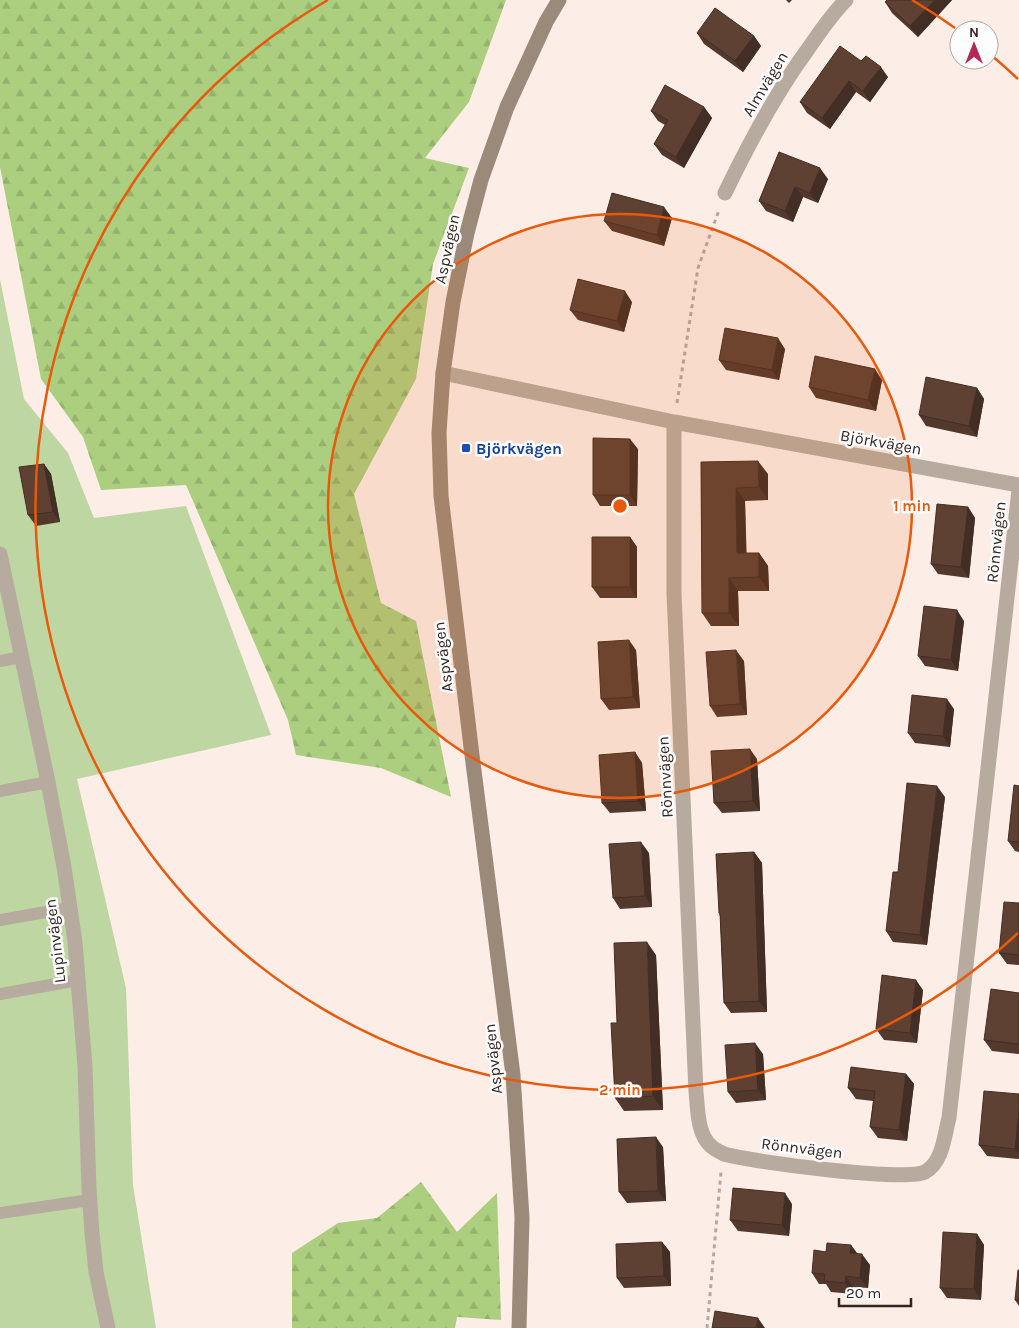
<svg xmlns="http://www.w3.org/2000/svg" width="1019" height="1328" font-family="Karla,sans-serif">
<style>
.forest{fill:url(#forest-firs)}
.garden{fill:#bed6a2}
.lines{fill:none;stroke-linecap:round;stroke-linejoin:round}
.path{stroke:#b6a8a1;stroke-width:3;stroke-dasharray:4 4;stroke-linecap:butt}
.lane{stroke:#b7aba0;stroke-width:12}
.street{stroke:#b7aba0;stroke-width:15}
.secondary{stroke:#9b8a79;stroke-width:15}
.wall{fill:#52382d}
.shaded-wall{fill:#422e24}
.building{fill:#5f4134;stroke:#422e24}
.ring{fill:none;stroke:#e8590c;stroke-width:2.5}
.transit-dot{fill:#1a4fb4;stroke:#fdfdfd;stroke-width:2}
.labels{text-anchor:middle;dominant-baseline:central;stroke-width:5;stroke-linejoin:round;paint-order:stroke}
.street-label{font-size:16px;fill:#332520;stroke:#fdfdfd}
.transit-label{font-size:16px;font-weight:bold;fill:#164399;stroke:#fdfdfd;text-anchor:start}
.centre{fill:#e8590c;stroke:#fdfdfd;stroke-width:2.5}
.ring-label{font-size:15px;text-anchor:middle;font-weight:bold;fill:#e8590c;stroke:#fdfdfd;stroke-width:5;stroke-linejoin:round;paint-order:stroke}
</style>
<defs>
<pattern id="forest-firs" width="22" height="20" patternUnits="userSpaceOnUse" patternTransform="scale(1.25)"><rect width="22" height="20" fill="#accf7f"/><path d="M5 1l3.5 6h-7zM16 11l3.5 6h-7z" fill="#94b26d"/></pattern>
</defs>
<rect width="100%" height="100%" fill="#fcede6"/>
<!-- forest -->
<path class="forest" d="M0 0H506L469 102 425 158 469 168 433 264 416 379 354 494 381 603 416 621 451 797 381 768 296 755 288 720 186 485 101 490 83 437 41 379 0 167Z
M421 1182 457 1232 497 1193 501 1320 457 1317 455 1328H292V1253L338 1223 377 1218Z"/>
<!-- garden -->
<path class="garden" d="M0 279 24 399 68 453 94 518 186 506 271 735 77 779 126 988 133 1185 156 1328H0Z"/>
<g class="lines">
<!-- path -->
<path class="path" d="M677 403 698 268 719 210
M707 1328 721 1172"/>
<!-- lane -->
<path class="lane" d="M0 661 21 657
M0 791 48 782
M0 920 69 908
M0 994 78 980
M0 1213 90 1200"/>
<!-- street -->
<path class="street" d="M725 193C749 143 775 94 808 49 820 32 831 15 846 0
M443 373 674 422 1019 485
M674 422V594L696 1092C698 1109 697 1134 711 1146 714 1149 720 1152 724 1154 752 1162 905 1182 925 1172 943 1162 944 1136 949 1118L1019 490
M0 554 48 782 64 867 75 942 85 1067 89 1189 92 1233 96 1272 108 1328"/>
<!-- secondary -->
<path class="secondary" d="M519 1328 522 1218 513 1075 472 755 441 496 439 433 443 373 453 302 467 233 481 180 507 107 546 22 559 0"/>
</g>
<!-- wall -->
<path class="wall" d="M786 0H792L789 3Z
M887 0H952L918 37 892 13 885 2Z
M697 33 754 36 761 46 743 72 704 44Z
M861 61 888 77 870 102 856 92 830 129 807 113 800 102Z
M704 107 712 118 684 168 662 155 654 144 665 125 658 121 651 111Z
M779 152 828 179 818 203 803 197 793 222 766 211 759 201Z
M672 218 664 246 612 231 604 221Z
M632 302 624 332 578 320 570 310Z
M785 349 779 380 726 370 719 360Z
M882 380 876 411 816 398 809 387Z
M977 388 984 399 977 437 926 426 919 415Z
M638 449 637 506H600L593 495Z
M701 462 768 474V500L745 501 746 553H759L768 566 769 591H738L739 626H711L702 613Z
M44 464 51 474 60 522 36 526 28 515Z
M968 507 975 518 969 578 938 574 931 564Z
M630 537 637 547V598H600L592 587Z
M964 621 958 671 925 666 918 656Z
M636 650 640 708 609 710 601 699Z
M744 661 747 715 717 717 710 706Z
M954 709 950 747 915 743 908 733Z
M635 752 642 763 646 811 610 813 602 803Z
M757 759 760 811 722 813 714 803Z
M1019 786V852L1015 851 1008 841Z
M945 797 927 945 893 942 886 931Z
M754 852 762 863 767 1012 731 1013 724 1003 720 916 719 913Z
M649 853 652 907 620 909 613 898Z
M1019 903V965L1007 964 999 953Z
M656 955 663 1110 624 1111 615 1098 617 1023Z
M923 990 917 1043 884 1040 876 1029Z
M1019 993V1054L992 1051 984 1040Z
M763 1054 766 1100 736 1103 728 1092Z
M906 1074 914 1084 907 1141 878 1138 870 1127 873 1101 856 1099 848 1088Z
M1019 1094V1159L987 1156 979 1145Z
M663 1147 666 1201 627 1203 619 1192Z
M792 1204 789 1236 738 1231 730 1220Z
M977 1234 984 1245 981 1300 947 1298 940 1288Z
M662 1242 670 1252 671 1286 624 1288 617 1278Z
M851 1245 857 1253 870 1265 868 1288 853 1287V1294L831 1292 826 1284H819L812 1273 826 1252Z
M1019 1270V1306L1015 1300Z"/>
<!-- shaded-wall -->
<path class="shaded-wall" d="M935 0H952L918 37 910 26Z
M754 36 761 46 743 72 735 61Z
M881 67 888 77 870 102 863 91Z
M849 81 856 92 830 129 822 118Z
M704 107 712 118 684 168 676 157Z
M820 168 828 179 818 203 810 193Z
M795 187 803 197 793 222 785 211Z
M664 207 672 218 664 246 657 235Z
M625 291 632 302 624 332 617 321Z
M778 338 785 349 779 380 772 370Z
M875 369 882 380 876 411 868 400Z
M977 388 984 399 977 437 969 426Z
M630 439 638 449 637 506 630 495Z
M758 461 768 474V500L759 487Z
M44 464 51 474 60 522 53 512Z
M736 488 745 501 747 567 737 553Z
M968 507 975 518 969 578 961 567Z
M630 537 637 547V598L630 587Z
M759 553 768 566 769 591 759 577Z
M729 578 738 591 739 626 729 613Z
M957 610 964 621 958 671 951 660Z
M629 640 636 650 640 708 633 697Z
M736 650 744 661 747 715 740 704Z
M947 699 954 709 950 747 943 736Z
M750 749 757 759 760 811 753 801Z
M635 752 642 763 646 811 638 801Z
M937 786 945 797 927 945 920 935Z
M641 842 649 853 652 907 645 896Z
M754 852 762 863 767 1012 759 1001Z
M647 942 656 955 663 1110 653 1096Z
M916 980 923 990 917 1043 910 1033Z
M755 1043 763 1054 766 1100 758 1090Z
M906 1074 914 1084 907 1141 899 1130Z
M1019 1111V1154L1015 1149Z
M656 1137 663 1147 666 1201 658 1191Z
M785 1193 792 1204 789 1236 782 1225Z
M977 1234 984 1245 981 1300 974 1289Z
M662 1242 670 1252 671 1286 664 1276Z
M851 1245 858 1255 850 1253Z
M862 1254 870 1265 868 1288 860 1278Z
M846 1276 853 1287V1294L845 1283Z
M758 1318 765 1328H756Z"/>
<!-- building -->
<path class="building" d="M887 0H935L910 26 885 2Z
M715 8 754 36 735 61 697 33Z
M840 46 861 61 866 56 881 67 863 91 849 81 822 118 800 102Z
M665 85 704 107 676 157 654 144 668 120 651 111Z
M779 152 820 168 810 193 795 187 785 211 759 201Z
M612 193 664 207 657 235 604 221Z
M578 279 625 291 617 321 570 310Z
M725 328 778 338 772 370 719 360Z
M815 356 875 369 868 400 809 387Z
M926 377 977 388 969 426 919 415Z
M593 438 630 439V495H593Z
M758 461 759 487 736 488 737 553H759V577L729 578V613H702L701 462Z
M44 464 53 512 28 515 19 467Z
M937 504 968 507 961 567 931 564Z
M592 537H630V587H592Z
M924 606 957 610 951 660 918 656Z
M629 640 633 697 601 699 598 642Z
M736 650 740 704 710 706 706 652Z
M912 695 947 699 943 736 908 733Z
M750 749 753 801 714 803 711 751Z
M635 752 638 801 602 803 599 755Z
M907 783 937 786 920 935 886 931 893 872H898Z
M1014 785 1019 786V842L1008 841Z
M641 842 645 896 613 898 609 844Z
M754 852 759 1001 724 1003 720 913H719L716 854Z
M1004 902 1019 903V955L999 953Z
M647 942 653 1096 615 1098 611 1023H617L614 943Z
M882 975 916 980 910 1033 876 1029Z
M991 989 1019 993V1044L984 1040Z
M755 1043 758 1090 728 1092 725 1045Z
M851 1067 906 1074 899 1130 870 1127 875 1091 848 1088Z
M984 1091 1019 1094V1111L1015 1149 979 1145Z
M656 1137 658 1191 619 1192 617 1139Z
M733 1188 785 1193 782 1225 730 1220Z
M943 1232 977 1234 974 1289 940 1288Z
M662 1242 664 1276 617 1278 616 1244Z
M827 1243 851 1245 850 1253 862 1254 860 1278 846 1276 845 1283 824 1281 825 1274 812 1273 814 1250 826 1252Z
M1018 1270H1019V1300H1015Z
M715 1311 758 1318 756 1328H712Z"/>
<!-- distance rings -->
<circle cx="620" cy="506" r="292" fill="#e8590c" fill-opacity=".12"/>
<g class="ring">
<circle cx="620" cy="506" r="292"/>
<path d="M1018 933A584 584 0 1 1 328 0M912 0A584 584 0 0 1 955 28M991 55A584 584 0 0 1 1018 79"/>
</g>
<!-- markers -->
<rect class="transit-dot" x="461" y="443" width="10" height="10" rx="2.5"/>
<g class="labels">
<!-- street labels -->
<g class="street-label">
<text transform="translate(765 84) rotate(-59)">Almvägen</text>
<text transform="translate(447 249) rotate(-78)">Aspvägen</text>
<text transform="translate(881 442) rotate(10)">Björkvägen</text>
<text transform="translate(996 542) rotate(-84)">Rönnvägen</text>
<text transform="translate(443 657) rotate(-97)">Aspvägen</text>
<text transform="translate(665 777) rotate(-93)">Rönnvägen</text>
<text transform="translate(55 941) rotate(-97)">Lupinvägen</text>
<text transform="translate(493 1059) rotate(-96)">Aspvägen</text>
<text transform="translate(802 1148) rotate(7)">Rönnvägen</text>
</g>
<!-- transit labels -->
<g class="transit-label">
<text x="476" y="448">Björkvägen</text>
</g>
</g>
<circle cx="620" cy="506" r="8" class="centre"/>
<g class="ring-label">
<text x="912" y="511">1 min</text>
<text x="620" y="1095">2 min</text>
</g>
<!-- north arrow -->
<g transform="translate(974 45)"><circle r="24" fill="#fdfdfd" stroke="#aca7a5"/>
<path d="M0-4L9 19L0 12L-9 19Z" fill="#b62756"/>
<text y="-8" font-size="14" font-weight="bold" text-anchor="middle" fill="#332520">N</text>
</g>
<!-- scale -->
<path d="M839 1298v8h72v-8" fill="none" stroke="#332520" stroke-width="2.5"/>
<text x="846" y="1298" font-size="15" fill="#332520" stroke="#fdfdfd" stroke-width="4" paint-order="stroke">20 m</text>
</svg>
